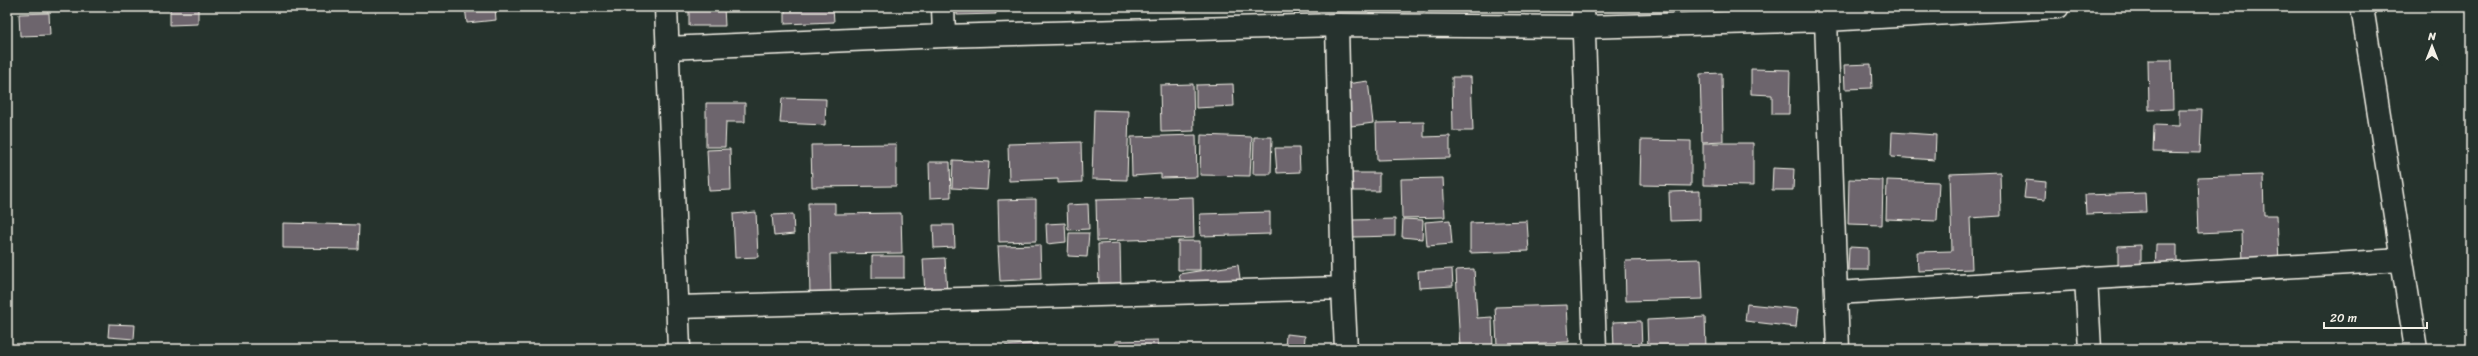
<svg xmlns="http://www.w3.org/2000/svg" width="2478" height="356" font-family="Sriracha,sans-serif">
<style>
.building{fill:#6d656d;stroke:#f4f1e8}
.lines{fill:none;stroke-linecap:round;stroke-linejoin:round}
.minor-casing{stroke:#f4f1e8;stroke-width:25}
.major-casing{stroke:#f4f1e8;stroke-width:25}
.minor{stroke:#26332d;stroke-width:22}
.major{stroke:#26332d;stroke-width:22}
</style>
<rect width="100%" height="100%" fill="#26332d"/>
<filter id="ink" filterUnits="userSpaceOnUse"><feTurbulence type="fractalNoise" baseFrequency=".025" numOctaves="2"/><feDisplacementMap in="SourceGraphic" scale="8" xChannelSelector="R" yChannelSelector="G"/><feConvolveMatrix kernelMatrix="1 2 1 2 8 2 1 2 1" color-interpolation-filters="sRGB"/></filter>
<g filter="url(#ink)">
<!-- building -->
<path class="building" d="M170 7H198V24L170 25Z
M465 7H495L496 20 467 23Z
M724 7 725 26H689V8Z
M785 7H833L834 22 785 24Z
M957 7H995L996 14 957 15Z
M1151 7H1188V8L1151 9Z
M49 13 50 35 20 36 19 14Z
M2148 60H2172L2173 109 2149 110Z
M1871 64 1872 88 1845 89 1844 65Z
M1751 69 1790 70 1789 114H1772V95L1751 94Z
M1722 73 1723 141 1702 142 1700 74Z
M1452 77H1471L1473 131H1453Z
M1368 81 1373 123 1351 126 1346 84Z
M1193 84 1194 131 1161 132 1160 85Z
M1233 84 1234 106 1196 108V85Z
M782 98 826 99 825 125 780 123Z
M706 103H745V122H726L725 147H706Z
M1094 110 1129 111 1127 180 1092 179Z
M2179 110H2202L2200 153 2153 152 2154 125 2179 126Z
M1424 122V137L1450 136V158L1377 160 1376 123Z
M1892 132 1936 135 1935 160 1891 157Z
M1196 135 1197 177 1161 178V174L1132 176 1131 137Z
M1201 135 1252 137 1250 176 1200 175Z
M1254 137H1272L1271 174H1253Z
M1641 140 1691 141V186L1640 185Z
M1081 142 1082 182 1058 183V179L1009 181 1008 144Z
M1703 143H1753V186L1703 185Z
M896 144V186L812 187 811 145Z
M1275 148H1299L1300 172 1277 173Z
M730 149 731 190 709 191 707 150Z
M953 160 989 162 987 190 952 188Z
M929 162H950L951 197 930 198Z
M1773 168 1794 169 1793 190H1772Z
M2000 172 2001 216 1970 218 1972 269 1918 271 1917 252 1952 251 1950 174Z
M1352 173H1379V191H1353Z
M2263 175 2264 215H2277L2279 264 2243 265 2242 231 2199 233 2197 177Z
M1443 178 1445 217 1402 218 1401 179Z
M1849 179 1883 180 1882 225 1848 224Z
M1887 180 1939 182 1937 221 1886 219Z
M2026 180 2046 182 2045 200 2024 198Z
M1700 191V220L1670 221 1669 192Z
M2145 193 2146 212 2086 214 2085 195Z
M1193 197 1194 238 1097 241 1096 200Z
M1036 199V241L999 242 998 200Z
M808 203H835V214L901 213 902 253 830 254 831 296H810Z
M1088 204 1089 229 1068 230 1067 205Z
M756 212 758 257 735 258 733 214Z
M1270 212V234L1201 236 1200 214Z
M793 214 794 234 774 236 772 215Z
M1395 219V236L1353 237 1352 220Z
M1403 219 1423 220 1422 239 1402 237Z
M1450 220 1452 244 1427 246 1425 222Z
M1527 221 1529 251 1470 253V223Z
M283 223 359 225 358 249 283 248Z
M1065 223 1066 242 1047 244 1046 224Z
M933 225H954L955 247 934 248Z
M1069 233H1089L1087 257 1068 256Z
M1178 241H1200V270H1178Z
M1120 243 1121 291H1099L1098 244Z
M2156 244H2177V282H2155Z
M1040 245 1041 279 1000 281 998 246Z
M2141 245V265H2118V246Z
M1849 247 1868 248V270H1848Z
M872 256H904V278H872Z
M945 258 947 294 925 295 923 259Z
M1701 259 1703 299 1626 301 1625 261Z
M1238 265 1241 285 1183 294 1179 274Z
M1452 269 1453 286 1419 288 1418 271Z
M1474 269 1477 318 1492 317 1493 349H1460L1456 270Z
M1747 304 1798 309 1796 327 1745 321Z
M1567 305 1569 342 1497 345 1495 307Z
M1705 317 1706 349H1648L1647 320Z
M1641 321 1642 349H1614L1613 322Z
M109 324 135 325 134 339 108 337Z
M1286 334 1305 336 1304 349H1285Z
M1158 340V349H1115V341Z
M1037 343 1038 349H1005V346Z
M931 346V349H906V347Z"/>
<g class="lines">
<defs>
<path id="minor" d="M666 7 679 349
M943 7 944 36
M1583 7 1595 349
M1826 20 1838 349
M1337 25 1343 288 1346 349
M667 48 944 36 1337 25 1584 27 1826 20 2058 7
M2086 278 2090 349
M1836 293 2402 260
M678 307 1343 288"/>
<path id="major" d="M2362 7 2416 349"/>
</defs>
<!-- minor casing -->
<use href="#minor" class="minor-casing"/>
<!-- major casing -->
<use href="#major" class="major-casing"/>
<!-- minor -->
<use href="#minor" class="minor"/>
<!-- major -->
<use href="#major" class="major"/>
</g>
</g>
<!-- margin -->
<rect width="2478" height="356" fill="none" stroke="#26332d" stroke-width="24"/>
<rect x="12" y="12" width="2454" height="332" fill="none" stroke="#f4f1e8" stroke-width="1.5" filter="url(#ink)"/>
<!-- north arrow -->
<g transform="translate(2432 46)" stroke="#26332d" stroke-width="3" paint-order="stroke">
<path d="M0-3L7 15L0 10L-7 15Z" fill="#f4f1e8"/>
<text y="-6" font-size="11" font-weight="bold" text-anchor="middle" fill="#f4f1e8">N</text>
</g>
<!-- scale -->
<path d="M2324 322v6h103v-6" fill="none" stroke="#f4f1e8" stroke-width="2"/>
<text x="2330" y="322" font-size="12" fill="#f4f1e8" stroke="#26332d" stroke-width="3" paint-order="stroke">20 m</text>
</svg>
